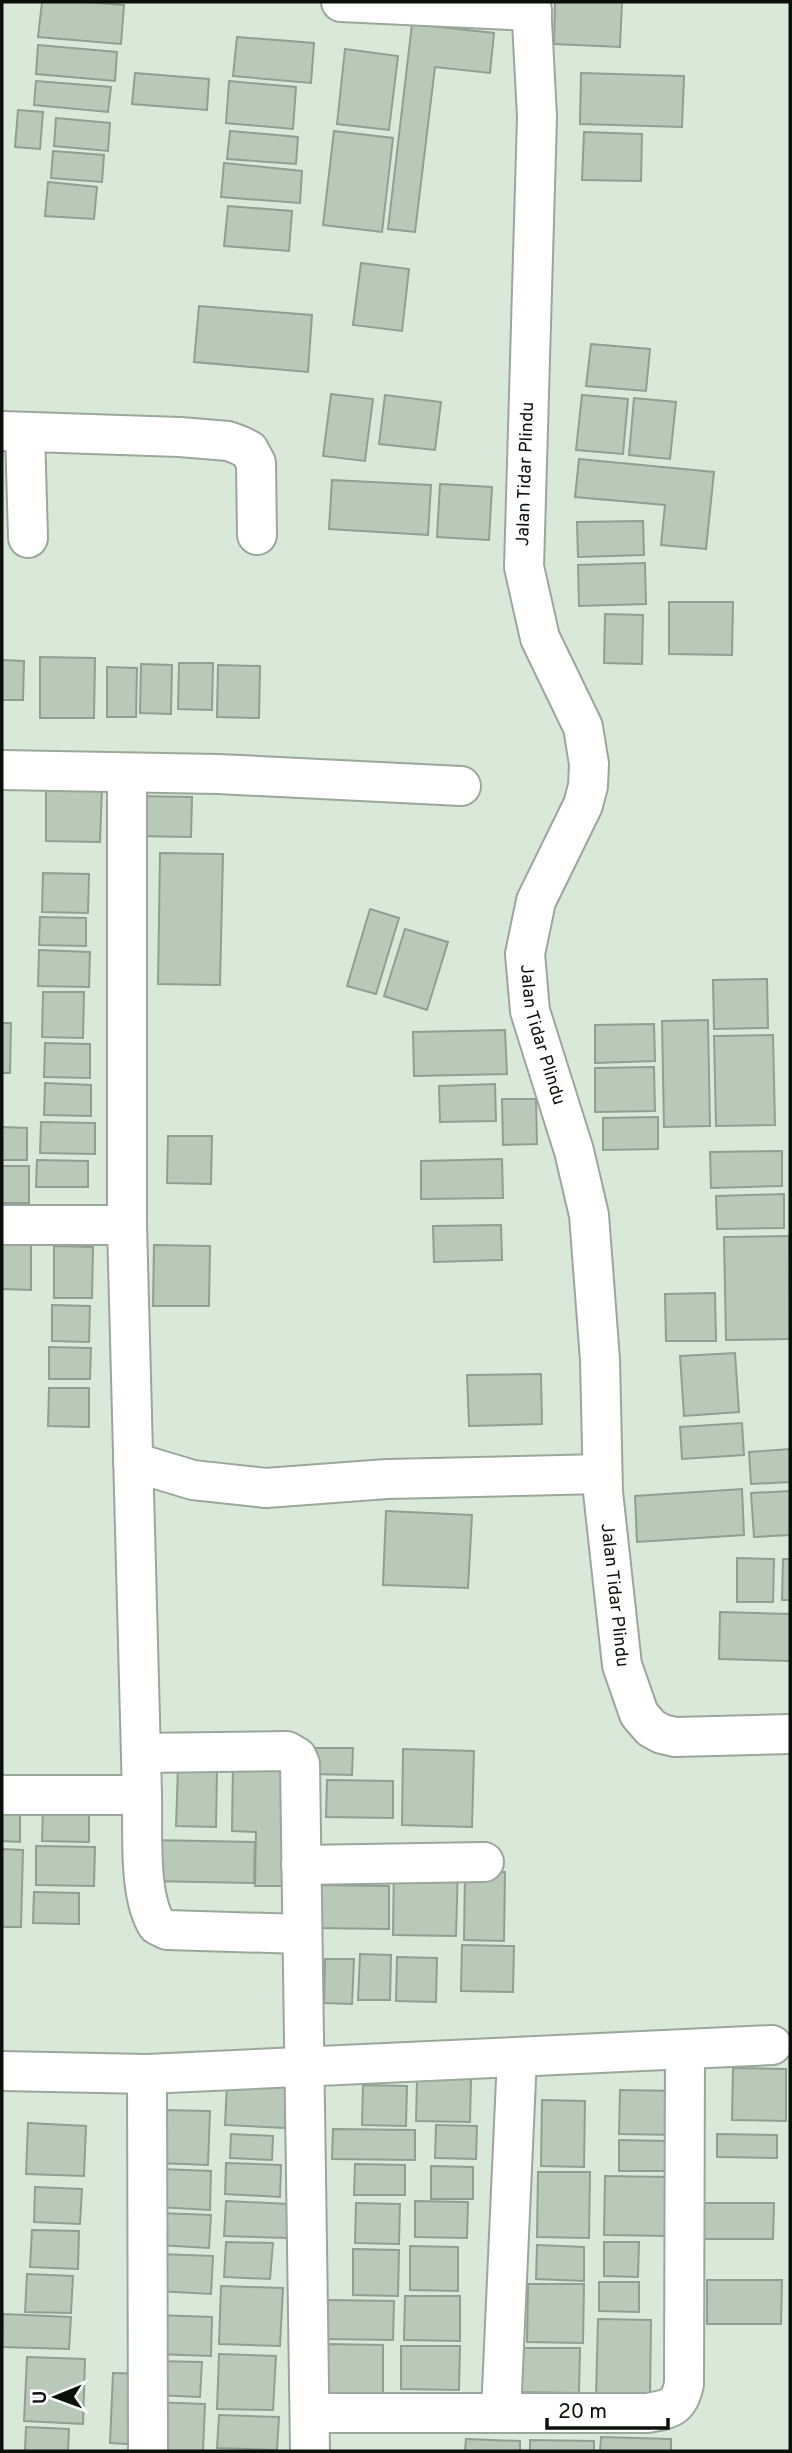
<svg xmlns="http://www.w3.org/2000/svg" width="792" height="2453" font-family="Overpass,sans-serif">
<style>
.building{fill:#bac8ba;stroke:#919e91;stroke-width:2}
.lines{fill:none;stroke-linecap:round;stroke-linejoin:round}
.minor-casing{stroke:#9aa79a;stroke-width:42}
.minor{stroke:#fff;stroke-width:38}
.labels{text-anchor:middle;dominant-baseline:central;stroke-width:5;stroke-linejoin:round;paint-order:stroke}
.street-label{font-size:18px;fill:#0b100b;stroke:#fff}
</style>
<rect width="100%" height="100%" fill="#dae8da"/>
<!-- building -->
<path class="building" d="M42 2H84L124 5 121 44 38 37Z
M555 2H622L620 47 554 44Z
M412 24 494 33 490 73 435 67 415 232 388 229Z
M237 37 314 43 311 83 233 76Z
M38 45 117 52 115 81 36 74Z
M345 49 398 56 389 130 337 124Z
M135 73 209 79 207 110 132 104Z
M581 73 684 76 682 127 580 124Z
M36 81 111 87 108 112 34 105Z
M229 81 296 87 293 129 226 123Z
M18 110 43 112 40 149 15 147Z
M56 118 110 123 108 151 54 146Z
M230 131 298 137 296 164 227 159Z
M334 131 393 138 382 232 323 225Z
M584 132 642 134 641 181 582 180Z
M53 151 104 155 102 182 51 178Z
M224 163 302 171 300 203 221 197Z
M48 182 97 187 94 219 45 216Z
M228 206 292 211 289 251 224 246Z
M361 263 409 269 402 331 353 325Z
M199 306 312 315 308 372 194 362Z
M591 344 650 349 646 391 586 386Z
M331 394 373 399 365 461 323 456Z
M385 395 441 402 435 450 379 444Z
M582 395 628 399 623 454 576 450Z
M634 398 676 402 670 459 629 455Z
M579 459 714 472 706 549 661 545 665 505 575 497Z
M332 480 431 485 428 535 329 529Z
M440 484 492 487 489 540 437 537Z
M643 521 644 555 578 557 577 522Z
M645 563 646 604 579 606 578 565Z
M669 602H733L732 655 669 654Z
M605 614 643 615 642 664 604 663Z
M40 657 95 658 94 718H40Z
M2 660 24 661 23 700H2Z
M179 663H213L212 710 178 709Z
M141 664 172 665 171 714 140 713Z
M218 665 260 666 259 718 217 717Z
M107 667 137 668 136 717H107Z
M46 787 102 788 100 842 46 841Z
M137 796 192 797 191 837 136 836Z
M160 853 223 854 220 985 158 984Z
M43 873 89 874 88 913 42 912Z
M370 909 399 918 376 994 347 986Z
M40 917 86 918V946L39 945Z
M405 929 448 942 427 1010 384 996Z
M39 950 90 952 89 987 38 986Z
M767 979 768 1028 714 1029 713 980Z
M43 992H84L83 1038 42 1037Z
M708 1020 710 1126 664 1127 662 1021Z
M2 1023H11L10 1073H2Z
M654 1024 655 1061 595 1063V1025Z
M505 1030 507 1074 414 1076 413 1032Z
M773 1035 775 1125 716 1126 714 1036Z
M45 1043 90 1044V1078L44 1077Z
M654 1067 655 1111 595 1112V1068Z
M45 1083 91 1085V1116L44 1115Z
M495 1084 496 1121 440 1122 439 1086Z
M502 1099H536L537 1144 503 1145Z
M658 1117V1149L603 1150V1118Z
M41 1122 95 1123V1154L40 1153Z
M2 1127 27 1128V1160H2Z
M168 1136H212L211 1184 167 1183Z
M782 1151V1186L711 1188 710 1152Z
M502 1159 503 1198 421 1199V1161Z
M37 1160 88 1161V1187H36Z
M2 1166H29V1203H2Z
M784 1194V1228L717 1229 716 1196Z
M501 1225 502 1260 434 1262 433 1226Z
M789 1236 790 1339 726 1340 724 1237Z
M2 1242 31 1243V1290L2 1289Z
M154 1245 210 1246 209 1306H153Z
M54 1246 93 1247 92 1298H54Z
M715 1293 716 1341H666L665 1294Z
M52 1305 90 1306 89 1342 52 1341Z
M49 1347 91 1348 90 1379H49Z
M735 1353 739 1412 684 1416 680 1356Z
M541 1374 542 1424 469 1426 467 1375Z
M49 1388H89V1427L48 1426Z
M742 1423 744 1455 682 1459 680 1427Z
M790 1449V1482L751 1484 749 1452Z
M742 1489 744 1535 637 1542 635 1496Z
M790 1491V1535L754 1537 751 1493Z
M386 1511 472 1515 468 1588 383 1585Z
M737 1558 774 1559 773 1602H737Z
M783 1559H790V1600H782Z
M720 1612 790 1614V1661L719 1659Z
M315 1748H353L352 1775 314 1774Z
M403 1749 474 1751 472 1827 402 1825Z
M233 1762 289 1763 286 1886H255L256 1832 232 1831Z
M178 1768 217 1769 216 1827 176 1826Z
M327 1780 393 1781V1818L326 1817Z
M2 1796 20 1797V1842L2 1841Z
M43 1808 89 1809V1842L42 1841Z
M149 1840 255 1842 254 1883 147 1881Z
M36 1846 95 1847 94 1886 36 1885Z
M2 1849 23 1850 21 1927H2Z
M394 1863 458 1865 456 1936 393 1935Z
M465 1871 505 1872 504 1941 464 1940Z
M314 1885 389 1886V1929L314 1928Z
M34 1892 79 1893V1924L33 1923Z
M462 1945 514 1946 513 1992 461 1991Z
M360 1954 391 1955 390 2000H358Z
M397 1957 437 1958 436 2002 396 2001Z
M325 1959H354L352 2004 324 2003Z
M733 2068 786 2069V2121L732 2120Z
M417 2079H471L470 2122 416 2121Z
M227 2084 286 2086 285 2128 225 2125Z
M363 2085 407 2086 406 2126 362 2125Z
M620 2090 677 2091V2135L619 2134Z
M542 2100 585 2101 584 2167 541 2166Z
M161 2110 210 2111 208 2165 159 2163Z
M28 2123 86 2126 84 2176 26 2174Z
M436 2125 477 2126 476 2159 435 2158Z
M333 2129 415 2130V2160L332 2159Z
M231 2134 273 2136 272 2160 230 2158Z
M717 2134 777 2135V2158L717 2157Z
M619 2140 669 2141 668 2171H619Z
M226 2163 281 2165 280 2197 225 2194Z
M355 2164 405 2165V2195H354Z
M431 2166 473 2167V2199H431Z
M160 2169 211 2171 210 2210 158 2207Z
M538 2172H590L589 2238 537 2237Z
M605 2176 671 2177 670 2236 604 2235Z
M35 2187 82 2189 80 2224 34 2222Z
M226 2201 289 2204 288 2238 224 2236Z
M415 2201 468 2202 467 2238 415 2237Z
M356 2203 400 2204 399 2244 355 2243Z
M697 2203H774L773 2239H697Z
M159 2213 211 2215 209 2248 158 2245Z
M32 2230 79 2231 78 2269 30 2267Z
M226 2242 273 2243 270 2279 224 2277Z
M604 2242H639L638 2277 604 2276Z
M537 2245 584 2247V2281L536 2279Z
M410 2246 458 2247V2291L410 2290Z
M353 2249 399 2250 398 2296 353 2295Z
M159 2254 213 2256 211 2294 157 2291Z
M27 2274 73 2276 71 2313 25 2312Z
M707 2280H782L781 2324H707Z
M599 2282H639V2312L599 2311Z
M528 2284H584L583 2343 527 2342Z
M221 2286 283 2288 280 2346 219 2344Z
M405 2296H460V2341L404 2340Z
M328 2300 394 2301 393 2340 328 2339Z
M3 2314 71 2317 69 2349 2 2347Z
M156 2315 212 2317 211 2356 155 2354Z
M598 2319 651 2320 650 2399 596 2398Z
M326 2344 383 2345V2395L326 2394Z
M401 2346H460L459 2390 401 2389Z
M517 2348H580L579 2393 517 2392Z
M219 2354 276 2356 273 2410 217 2409Z
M27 2357 85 2359 83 2424 24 2421Z
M156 2361 202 2362 200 2397 154 2395Z
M113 2373 147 2374 144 2445 110 2443Z
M152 2402 205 2404 203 2451H151Z
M219 2415 279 2417 277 2450 217 2448Z
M26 2427 69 2429 68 2451H25Z
M601 2437 671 2439V2451H600Z
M466 2439 520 2441V2451H465Z
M530 2440 594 2441V2451H530Z"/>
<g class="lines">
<defs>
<g id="minor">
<path d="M341 2 532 11"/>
<path id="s1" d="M531 2 537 117 524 567 540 638 583 727 589 764 588 786 583 805 536 901 525 954 530 1011 574 1151 589 1215 600 1360 603 1492 622 1665 639 1714 651 1728 662 1734 675 1737 790 1734"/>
<path d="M2 431 180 437 228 441 239 445 249 450 256 463 257 535"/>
<path d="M25 432 28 538"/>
<path d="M2 770 218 774 461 786"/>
<path d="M127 773V1225L142 1795C143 1831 138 1895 157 1925L167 1930 302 1934"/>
<path d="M2 1225H127"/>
<path d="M133 1462 193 1480 266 1488 387 1479 602 1474"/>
<path d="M141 1753 287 1751 297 1757 300 1764 310 2451"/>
<path d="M2 1795H142"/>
<path d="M301 1865 484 1862"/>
<path d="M2 2071 147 2074 772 2045"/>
<path d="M147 2074 148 2451"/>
<path d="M311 2413H647C670 2409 679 2408 684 2384L685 2051"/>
<path d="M501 2413 517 2057"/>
</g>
</defs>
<!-- minor casing -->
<use href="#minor" class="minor-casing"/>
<!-- minor -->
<use href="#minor" class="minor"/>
</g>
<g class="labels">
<!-- street labels -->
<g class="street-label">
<text transform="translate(526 474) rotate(-88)">Jalan Tidar Plindu</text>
<text stroke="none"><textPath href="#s1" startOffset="1060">Jalan Tidar Plindu</textPath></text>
<text stroke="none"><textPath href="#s1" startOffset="1628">Jalan Tidar Plindu</textPath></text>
</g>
</g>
<!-- border -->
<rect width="792" height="2453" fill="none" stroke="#0b100b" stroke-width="7"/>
<!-- north arrow -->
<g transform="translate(56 2397) rotate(269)" stroke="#ffffff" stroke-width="5" paint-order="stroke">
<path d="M0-5L12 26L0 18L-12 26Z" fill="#0b100b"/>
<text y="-10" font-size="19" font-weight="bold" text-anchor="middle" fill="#0b100b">U</text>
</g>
<!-- scale -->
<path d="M547 2418v10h121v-10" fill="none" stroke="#0b100b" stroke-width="3.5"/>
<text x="558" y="2418" font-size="21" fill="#0b100b" stroke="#ffffff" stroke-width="5" paint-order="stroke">20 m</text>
</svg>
